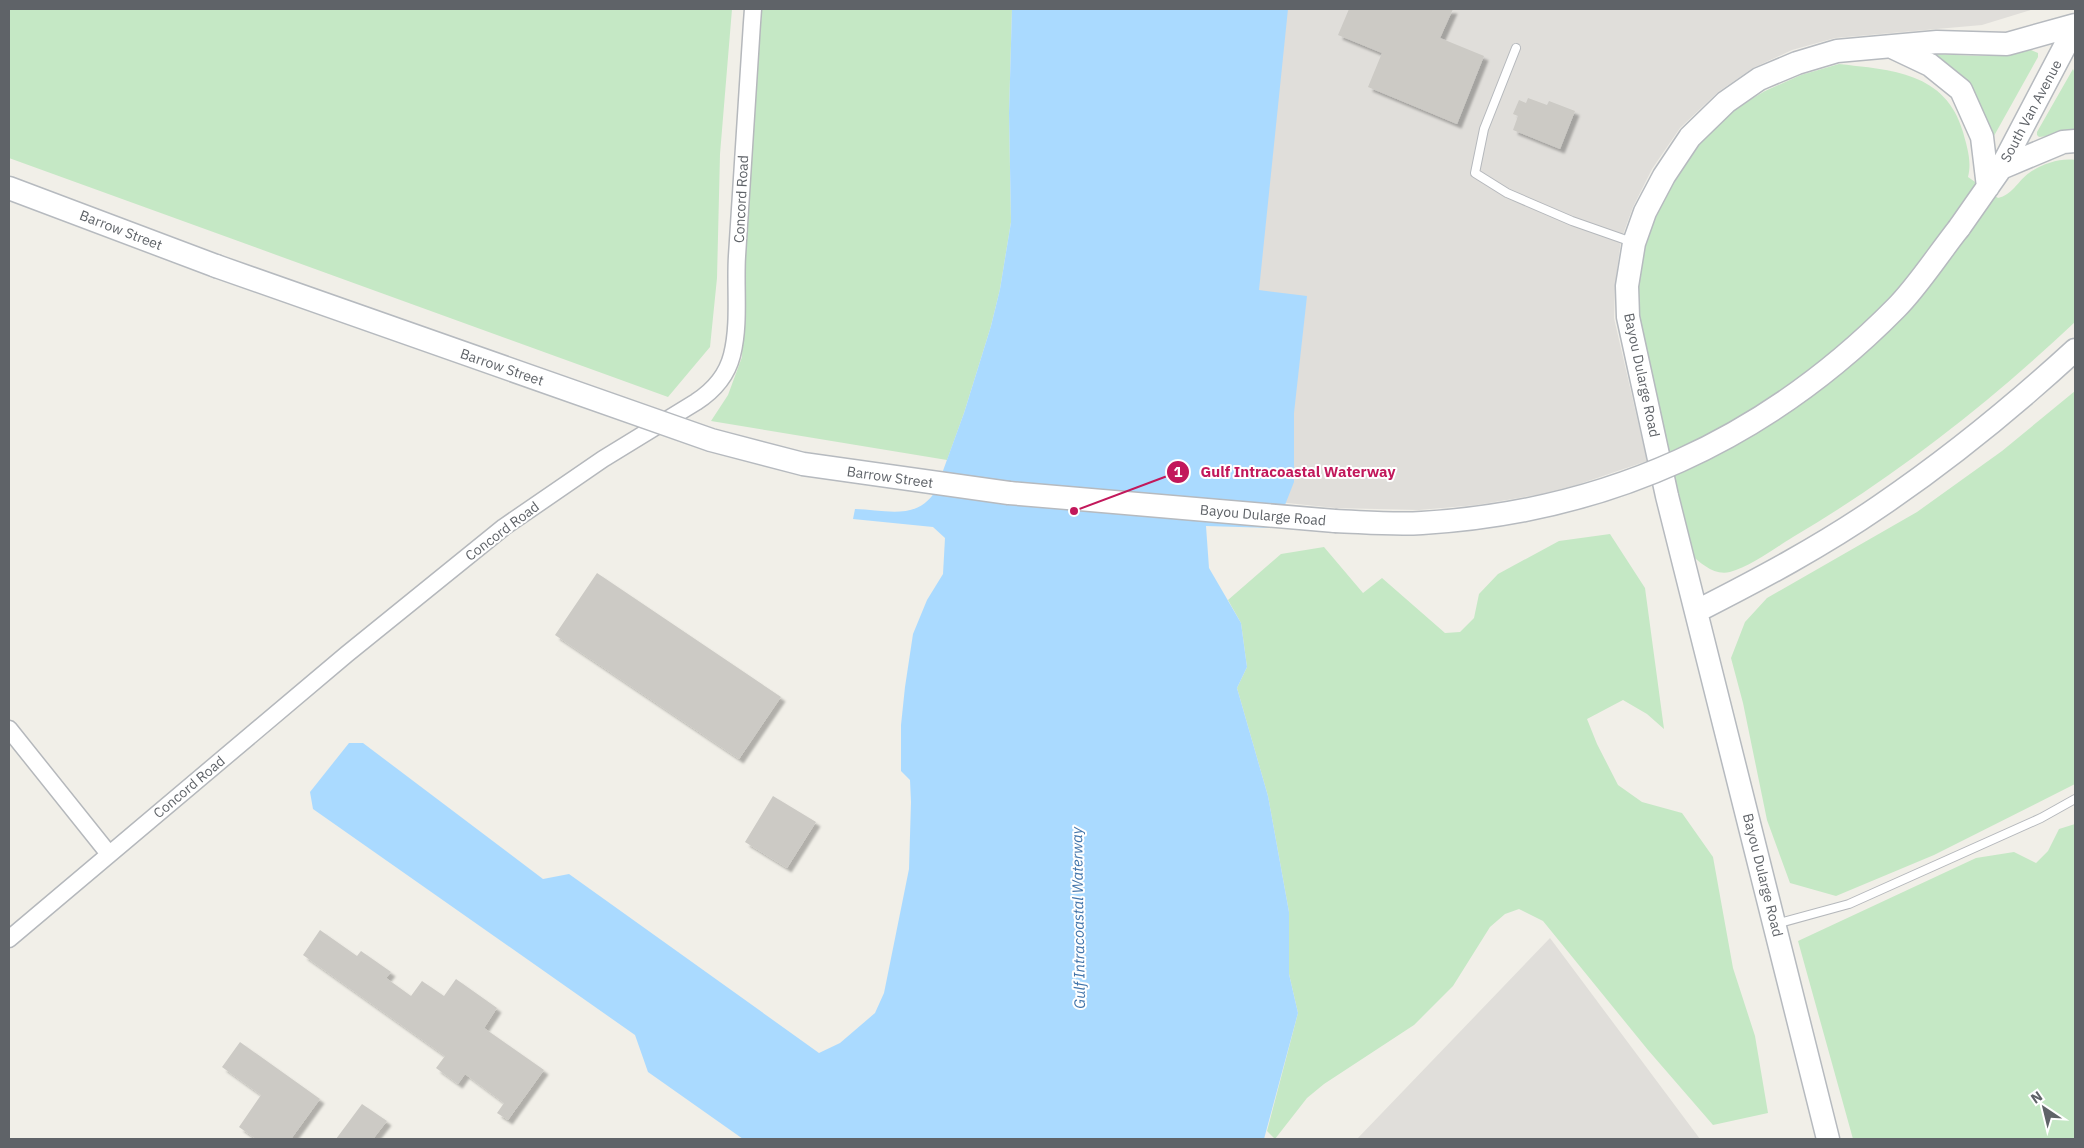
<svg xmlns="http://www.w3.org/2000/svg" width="2084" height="1148" font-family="'IBM Plex Sans',sans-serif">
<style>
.industrial{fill:#e0deda}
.green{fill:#c5e8c5}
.water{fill:#aadaff}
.building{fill:#cccac5;filter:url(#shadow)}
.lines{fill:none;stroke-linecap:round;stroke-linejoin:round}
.service-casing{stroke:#b5b8bc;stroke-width:10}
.minor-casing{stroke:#b5b8bc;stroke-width:19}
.secondary-casing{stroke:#b6babf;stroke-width:25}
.service{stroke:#fff;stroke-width:8}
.minor{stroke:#fff;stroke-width:16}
.secondary{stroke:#fff;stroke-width:22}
.secondary-bridge-casing{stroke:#b6babf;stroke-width:25;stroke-linecap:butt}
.secondary-bridge{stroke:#fff;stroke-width:22}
.labels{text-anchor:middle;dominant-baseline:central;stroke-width:4;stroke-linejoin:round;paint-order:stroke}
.street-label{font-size:14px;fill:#5f6368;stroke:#fff}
.water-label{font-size:15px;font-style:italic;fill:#4174aa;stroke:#fff}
.leader{fill:none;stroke:#c2185b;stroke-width:2}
.callout-dot{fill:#c2185b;stroke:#fff;stroke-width:2}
.mark-label{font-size:15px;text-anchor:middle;font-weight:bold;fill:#fff}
.callout-label{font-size:15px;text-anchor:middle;font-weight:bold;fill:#c2185b;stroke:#fff;stroke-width:4;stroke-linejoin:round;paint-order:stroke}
</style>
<defs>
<filter id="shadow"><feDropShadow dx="4.5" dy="4.5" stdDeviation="1" flood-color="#0004"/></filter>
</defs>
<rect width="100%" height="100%" fill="#f1efe8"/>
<!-- industrial -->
<path class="industrial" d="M1226 9H2034L1982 25 1835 38 1792 50 1753 68 1718 92 1680 128 1652 169 1633 207 1621 240 1615 286 1614 318 1647 461 1559 491 1477 505 1419 510 1335 508 1278 502Z
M1550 938 1700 1139H1357Z"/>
<!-- green -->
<path class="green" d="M9 9H732L720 154 717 278 710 347 668 397 9 158Z
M762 9H1012L1009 113 1011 222 1000 289 991 326 964 413 947 460 711 421 728 395 742 357 747 206Z
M2031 50 2038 53V57L1990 143 1930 54C1964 55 1998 59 2031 50Z
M1839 64C1891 70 1946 72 1963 132 1967 147 1972 161 1968 177L1998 198C2012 195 2018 181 2029 173 2042 164 2060 158 2075 160V322C1989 403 1895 477 1793 537 1775 548 1750 567 1730 572 1714 576 1701 563 1690 554L1636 311 1637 268 1657 202 1699 141 1736 108 1765 91 1801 75Z
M2073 69 2075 73V133L2039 137 2037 135V132Z
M2075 391V784L1934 855 1836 896 1790 883 1767 820 1743 703 1731 658 1745 622 1767 598 1917 512 2002 451Z
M1610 534 1645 588 1664 729 1647 714 1623 700 1587 719 1597 744 1618 785 1642 802 1682 813 1713 857 1733 968 1755 1036 1768 1113 1713 1125 1648 1050 1543 921 1519 909 1505 914 1490 927 1453 986 1414 1025 1324 1084 1307 1098 1275 1139 1267 1131 1298 1013 1289 974V912L1268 796 1237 688 1247 667 1241 623 1228 600 1281 554 1324 547 1363 593 1382 578 1445 633 1460 632 1474 618 1479 594 1498 574 1559 541Z
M2075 824V1139H1853L1798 941 1976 858 2014 852 2036 863 2048 851 2059 829Z"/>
<!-- water -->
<path class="water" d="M1012 9H1288L1259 290 1307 296 1294 413V482L1276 528 1206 526 1209 568 1241 623 1247 667 1237 688 1268 796 1289 912V974L1298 1013 1264 1139H743L648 1072 635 1035 313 809 310 792 349 743H363L543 879 569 874 819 1053 840 1043 875 1013 884 993 909 869 911 802 910 780 901 771V725L905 687 913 634 927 600 943 574 945 538 933 527 853 519 855 509C886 510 918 521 936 490L964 413 991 326 1000 289 1011 222 1009 113Z"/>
<!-- building -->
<path class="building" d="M1349 9H1453L1440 38 1484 56 1457 124 1368 87 1382 53 1338 35Z
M1528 98 1547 105 1549 101 1575 111 1560 149 1513 130 1518 116 1513 114 1519 100 1526 103Z
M597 573 781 697 739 759 555 635Z
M773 796 816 822 787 868 745 842Z
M320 930 357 956 361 951 391 972 386 978 411 996 422 981 444 996 456 979 497 1008 484 1028 544 1070 508 1120 497 1113 504 1103 465 1074 458 1084 436 1068 445 1056 303 955Z
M240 1042 320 1099 291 1139H256L239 1127 261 1095 222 1067Z
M362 1104 387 1121 373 1139H336Z"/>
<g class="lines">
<defs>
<path id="service" d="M1516 48 1484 129 1475 173 1507 193 1572 221 1632 242
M1776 924 1849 904 2041 818 2075 799"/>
<path id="minor" d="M9 729 109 854
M9 939 347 654 504 527 603 459 696 402C713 391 727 375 732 355 740 323 735 288 737 256 742 173 747 91 753 9"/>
<path id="secondary" d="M1892 47 1930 65 1961 90 1982 137 1988 187
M2001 168 2063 142 2075 141
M9 188 216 266
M1959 228 2001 168 2075 27
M1009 493 1335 521
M1697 611C1760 579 1822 546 1880 506 1949 459 2014 406 2075 350
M1828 1139 1667 496 1628 317 1627 286 1634 243 1645 212 1664 176 1690 137 1726 102 1759 79 1797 63 1837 51 1937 42 2007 44 2075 25"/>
</defs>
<!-- service casing -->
<use href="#service" class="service-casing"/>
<!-- minor casing -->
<use href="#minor" class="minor-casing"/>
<!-- secondary casing -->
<use href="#secondary" class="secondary-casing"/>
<!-- service -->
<use href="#service" class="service"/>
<!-- minor -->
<use href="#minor" class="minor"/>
<!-- secondary -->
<use href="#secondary" class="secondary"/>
<defs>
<path id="secondary-bridge" d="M216 266 711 440 803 464 1009 493
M1335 521C1363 522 1393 525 1422 523 1606 512 1766 440 1896 308 1918 286 1939 253 1959 228"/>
</defs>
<!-- secondary-bridge casing -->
<use href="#secondary-bridge" class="secondary-bridge-casing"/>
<!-- secondary-bridge -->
<use href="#secondary-bridge" class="secondary-bridge"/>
</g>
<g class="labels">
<!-- street labels -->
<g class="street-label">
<text transform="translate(2031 111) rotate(-62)">South Van Avenue</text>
<text transform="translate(741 199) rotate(-87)">Concord Road</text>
<text transform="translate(121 230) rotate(21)">Barrow Street</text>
<text transform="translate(502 367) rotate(19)">Barrow Street</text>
<text transform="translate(1642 375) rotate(78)">Bayou Dularge Road</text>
<text transform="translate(890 477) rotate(8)">Barrow Street</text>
<text transform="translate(1263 515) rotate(5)">Bayou Dularge Road</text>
<text transform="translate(502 531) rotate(-37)">Concord Road</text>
<text transform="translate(189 787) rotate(-40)">Concord Road</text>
<text transform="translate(1763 875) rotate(76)">Bayou Dularge Road</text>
</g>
<!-- water labels -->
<g class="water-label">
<text transform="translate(1078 918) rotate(-91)">Gulf Intracoastal Waterway</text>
</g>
</g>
<!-- callouts -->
<path class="leader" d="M1074 511L1178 472"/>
<g class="callout-dot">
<circle cx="1074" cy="511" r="5"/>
<circle cx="1178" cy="472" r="12"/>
</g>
<g class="mark-label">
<text x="1178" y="477">1</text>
</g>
<g class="callout-label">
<text x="1298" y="477">Gulf Intracoastal Waterway</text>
</g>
<!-- border -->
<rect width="2084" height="1148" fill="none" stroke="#5f6368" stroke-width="20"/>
<!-- north arrow -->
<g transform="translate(2044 1108) rotate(325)" stroke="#ffffff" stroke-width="4" paint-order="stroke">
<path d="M0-4L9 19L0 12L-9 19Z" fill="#5f6368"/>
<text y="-8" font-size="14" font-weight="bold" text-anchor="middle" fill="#5f6368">N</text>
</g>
</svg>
